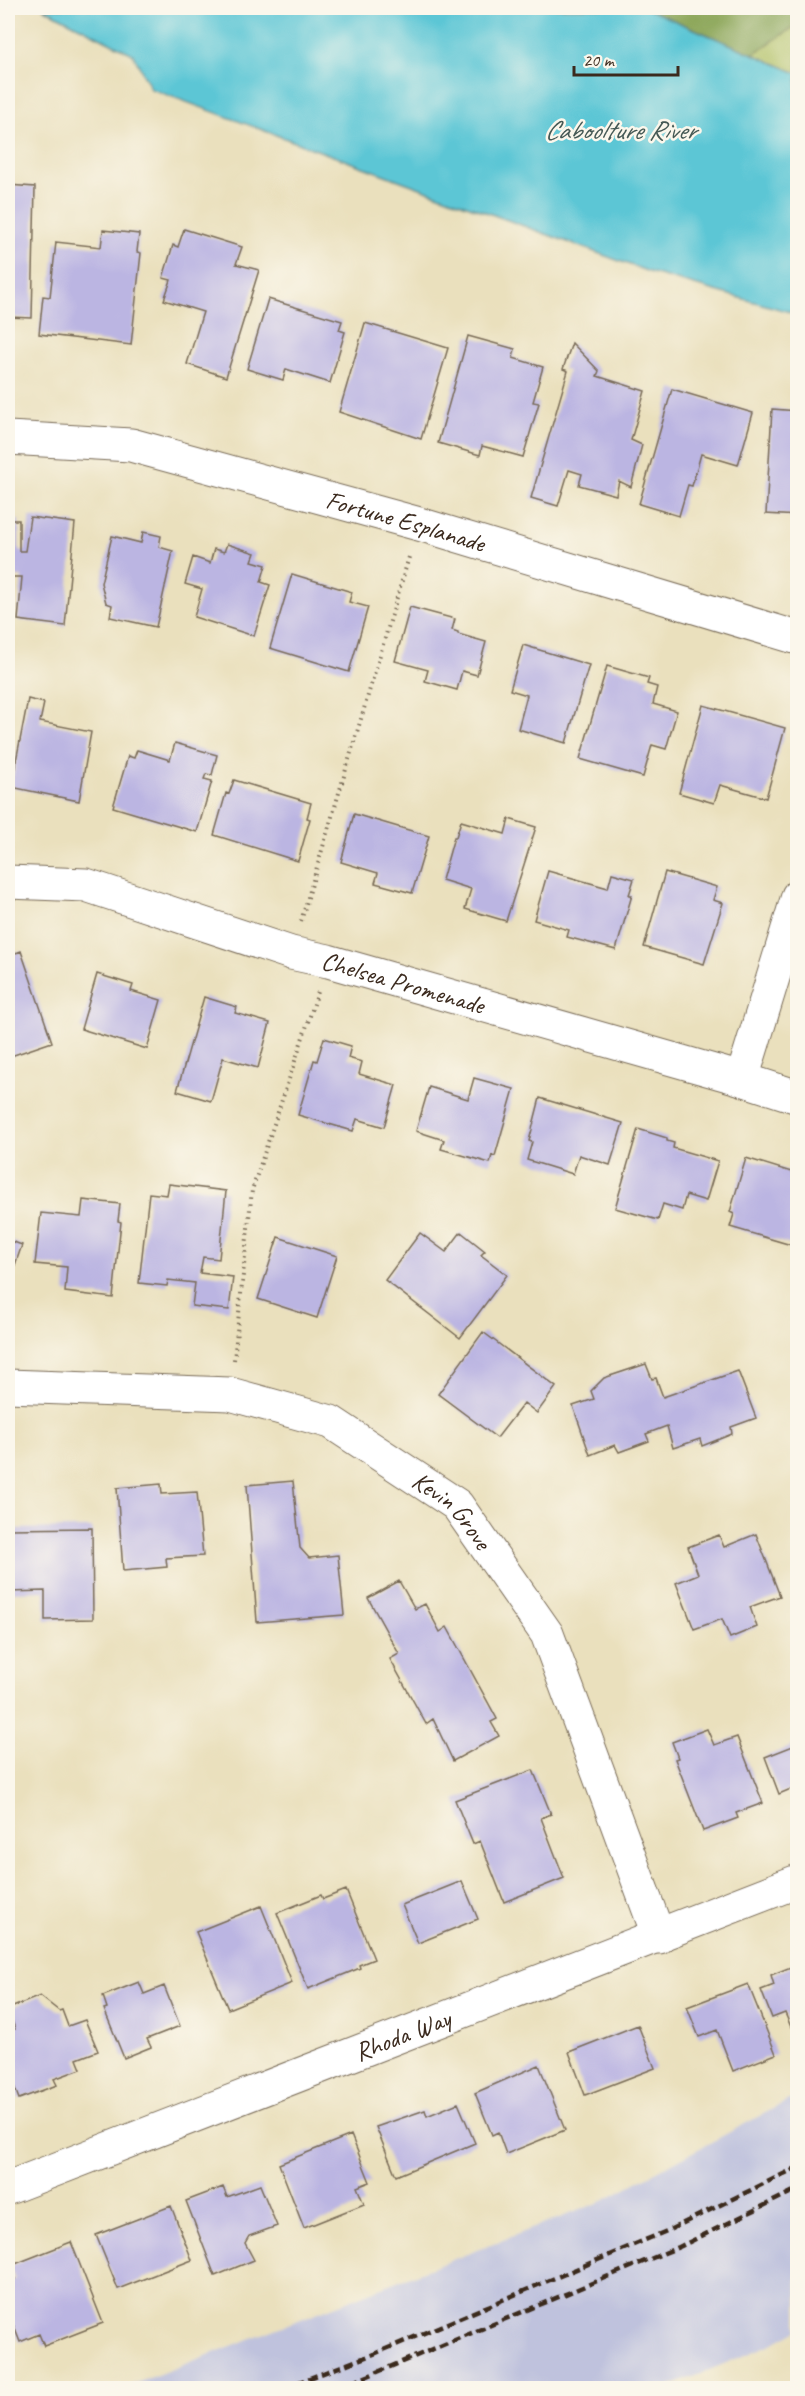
<svg xmlns="http://www.w3.org/2000/svg" width="805" height="2396" font-family="Caveat,sans-serif">
<style>
.industrial{fill:#bfc2dd}
.green{fill:#afbf62;stroke:#757440;stroke-width:1.5}
.forest{fill:#8ba658;stroke:#63683b;stroke-width:1.5}
.water{fill:#5bc6d5;stroke:#4b787a;stroke-width:1.5}
.building{fill:#bbb5e2}
.lines{fill:none;stroke-linecap:round;stroke-linejoin:round}
.minor-casing{stroke:#786a56;stroke-width:35}
.path{stroke:#786a56;stroke-width:4;stroke-dasharray:1.5 4.5;stroke-linecap:butt}
.minor{stroke:#fff;stroke-width:33}
.rail{stroke:#3b2a1e;stroke-width:4.5;stroke-dasharray:9 4.5;stroke-linecap:butt}
.labels{text-anchor:middle;dominant-baseline:central;stroke-width:5;stroke-linejoin:round;paint-order:stroke}
.street-label{font-size:26px;fill:#3b2a1e;stroke:#fbf7ec}
.water-label{font-size:27px;font-style:italic;fill:#455955;stroke:#fbf7ec}
</style>
<rect width="100%" height="100%" fill="#fbf7ec"/>
<filter id="ink" filterUnits="userSpaceOnUse"><feTurbulence type="fractalNoise" baseFrequency=".0167" numOctaves="2"/><feDisplacementMap in="SourceGraphic" scale="12" xChannelSelector="R" yChannelSelector="G"/><feConvolveMatrix kernelMatrix="1 2 1 2 8 2 1 2 1" color-interpolation-filters="sRGB"/></filter>
<filter id="wash" filterUnits="userSpaceOnUse"><feTurbulence type="fractalNoise" baseFrequency=".008" numOctaves="4" result="noise"/><feDisplacementMap in="SourceGraphic" scale="24" xChannelSelector="R" yChannelSelector="G"/><feGaussianBlur stdDeviation="1.35" result="paint"/><feColorMatrix in="noise" values="0 0 0 0 0 0 0 0 0 0 0 0 0 0 0 0 0 1.4 0 .05"/><feComposite in="paint" operator="in"/></filter>
<g filter="url(#wash)">
<rect width="100%" height="100%" fill="#eae0bd"/>
<!-- industrial -->
<path class="industrial" d="M797 2096V2330L774 2343 666 2388H124L598 2203Z"/>
<!-- green -->
<path class="green" d="M645 8H797V73Z"/>
<!-- forest -->
<path class="forest" d="M645 8H797V25L753 54Z"/>
<!-- water -->
<path class="water" d="M43 8H645L797 73V314L652 273 151 89 133 54Z"/>
<g id="blocks">
<!-- building -->
<path class="building" d="M8 185 35 187 32 318 8 317Z
M184 229 242 247 236 264 259 270 226 377 187 364 203 312 164 300 171 280 163 278 173 245 178 247Z
M103 230 139 234 137 252 141 253 131 345 39 334 43 296 50 297 56 242 101 247Z
M268 299 342 321 339 330 345 332 330 383 286 369 283 380 247 369Z
M365 323 448 348 421 439 339 412Z
M468 336 515 349 513 358 543 367 533 402 539 403 523 457 482 446 480 455 438 443Z
M572 343 599 371 597 376 645 391 631 440 642 445 631 487 619 481 616 495 579 485 582 474 569 470 558 506 531 498 568 371 563 369Z
M672 389 753 413 738 465 701 454 692 486 688 485 679 516 639 504Z
M772 409 798 411V516L766 514Z
M30 517 75 523 65 626 18 620 22 577H8V520H19V551H25Z
M143 532 161 536 159 547 173 551 156 627 110 617 112 605 106 603 101 583 112 536 141 543Z
M227 544 255 553 252 561 266 565 261 582 270 585 254 636 194 617 202 589 185 584 193 557 210 563 214 549 224 552Z
M292 574 352 592 349 602 368 607 349 672 270 648Z
M410 607 455 619 452 630 458 632V634L486 642 477 675 462 671 457 690 425 681 428 670 395 661Z
M523 645 589 665 566 743 518 729 527 695 510 690Z
M607 666 649 678 647 684 657 687 653 704 677 711 666 749 652 745 643 777 580 759Z
M28 699 44 703 40 722 91 732 79 801 11 787Z
M703 705 785 728 766 798 720 785 714 803 679 793Z
M175 743 217 755 212 775 206 774 204 779 212 781 197 832 113 807 128 756 134 758 137 750 170 760Z
M234 780 311 803 307 818 310 819 298 861 214 835 226 793 229 794Z
M354 814 429 836 412 893 375 883 378 873 341 862Z
M509 819 536 827 506 921 465 909 471 889 442 880 454 837H456L461 821 505 834Z
M548 871 608 888 612 873 634 879 629 895H632L616 950 567 937 569 930 534 920Z
M665 872 717 887 713 900 723 903 704 964 644 947Z
M21 951 52 1042 8 1057V956Z
M97 974 133 985 131 991 161 1000 147 1049 81 1029Z
M204 997 237 1007 235 1013 270 1023 258 1068 223 1058 211 1101 177 1091Z
M324 1038 351 1046 348 1058 362 1062 359 1074 396 1085 384 1127 357 1119 353 1131 298 1115 314 1060 317 1061Z
M474 1078 514 1089 495 1156 492 1155 490 1163 441 1149 444 1140 416 1131 429 1087 468 1099Z
M540 1098 623 1123 610 1165 579 1155 573 1174 527 1160 532 1142 529 1141Z
M638 1129 667 1138V1141L674 1143 673 1148 718 1161 706 1201 686 1195 682 1210 663 1204 658 1220 615 1208Z
M746 1158 798 1174V1247L730 1227 734 1214 730 1212Z
M169 1184 226 1191 219 1259 203 1257 200 1273 233 1277 229 1310 192 1306 195 1283 168 1280 167 1286 139 1283 149 1193 167 1195Z
M83 1200 120 1204 118 1221 121 1222 113 1298 65 1292 67 1267 35 1264 41 1213 81 1217Z
M461 1232 485 1251 481 1255 507 1275 460 1338 385 1280 420 1233 446 1252Z
M278 1237 337 1256 317 1318 258 1299Z
M8 1240 22 1245 8 1285Z
M483 1332 556 1387 537 1413 524 1403 497 1438 438 1394Z
M646 1364 652 1379 656 1378 663 1397 738 1371 756 1418 731 1427 732 1434 702 1446 700 1439 673 1448 667 1426 646 1434 649 1441 619 1452 615 1445 590 1455 573 1406 594 1399 591 1391 604 1378Z
M293 1481 300 1548 309 1558 338 1555 344 1615 257 1622 247 1485Z
M161 1484 162 1494 197 1492 203 1556 166 1558 167 1567 123 1571 117 1488Z
M92 1528 93 1619 45 1620V1591L8 1592V1529Z
M756 1534 780 1596 750 1607 757 1627 730 1638 722 1619 694 1629 676 1583 698 1574 688 1547 719 1535 724 1547Z
M399 1581 415 1609 425 1604 440 1632 447 1627 497 1719 491 1722 499 1736 453 1761 433 1719 426 1724 390 1659 399 1654 368 1598Z
M707 1729 714 1745 737 1737 763 1803 736 1813 738 1818 703 1831 675 1759 678 1758 672 1742Z
M798 1744V1786L779 1794 765 1757Z
M533 1770 551 1814 541 1818 564 1878 504 1902 480 1841 473 1844 455 1800Z
M462 1881 478 1919 418 1943 402 1905Z
M346 1890 374 1959 359 1965 360 1968 308 1989 277 1913 321 1895 323 1899Z
M261 1906 292 1983 228 2009 196 1932Z
M798 1964V2024L791 2027 785 2013 772 2018 761 1990 774 1985 771 1975Z
M139 1982 144 1994 164 1986 180 2026 147 2039 151 2047 124 2058 104 2009 107 2008 103 1996Z
M748 1984 776 2054 733 2071 717 2030 699 2037 687 2007Z
M40 1996 59 2011 62 2010 68 2026 85 2020 98 2051 77 2059 81 2069 54 2079 57 2085 19 2099 8 2070V2032L15 2029 8 2009Z
M638 2025 655 2068 585 2095 569 2052Z
M539 2065 565 2130 506 2154 498 2132 492 2135 475 2093Z
M458 2103 475 2143 396 2176 376 2127 425 2110 427 2116Z
M351 2135 370 2182 357 2187 364 2204 304 2228 279 2164Z
M260 2185 277 2226 249 2236 245 2243 254 2260 215 2276 186 2201 223 2187 227 2197Z
M171 2206 192 2260 118 2289 96 2235Z
M71 2242 103 2323 44 2346 39 2334 20 2342 8 2311V2282L15 2279 10 2266Z"/>
</g>
</g>
<g filter="url(#ink)">
<use href="#blocks" fill-opacity="0" stroke="#786a56" stroke-width="1.5"/>
<g class="lines">
<defs>
<g id="minor">
<path id="s1" d="M8 438 131 445 419 524 798 638"/>
<path id="s2" d="M8 882 86 885 291 953 328 961 742 1079 798 1097"/>
<path d="M742 1079 798 896"/>
<path id="s3" d="M8 1386 230 1394 331 1422 457 1505 547 1634 659 1937"/>
<path id="s4" d="M8 2188 798 1881"/>
</g>
</defs>
<!-- minor casing -->
<use href="#minor" class="minor-casing"/>
<!-- path -->
<path class="path" d="M301 921 409 557
M234 1360 252 1190 318 992"/>
<!-- minor -->
<use href="#minor" class="minor"/>
<!-- rail -->
<path class="rail" d="M283 2388 374 2354 669 2230 798 2167
M339 2388 679 2247 798 2189"/>
</g>
</g>
<g class="labels">
<!-- street labels -->
<g class="street-label">
<text stroke="none"><textPath href="#s1" startOffset="408">Fortune Esplanade</textPath></text>
<text stroke="none"><textPath href="#s2" startOffset="410">Chelsea Promenade</textPath></text>
<text stroke="none"><textPath href="#s3" startOffset="478">Kevin Grove</textPath></text>
<text stroke="none"><textPath href="#s4" startOffset="423">Rhoda Way</textPath></text>
</g>
<!-- water labels -->
<g class="water-label">
<text x="620" y="130">Caboolture River</text>
</g>
</g>
<!-- margin -->
<rect width="805" height="2396" fill="none" stroke="#fbf7ec" stroke-width="30"/>
<!-- scale -->
<path d="M574 66v9h104v-9" fill="none" stroke="#3b2a1e" stroke-width="3"/>
<text x="583" y="66" font-size="18" fill="#3b2a1e" stroke="#fbf7ec" stroke-width="4.5" paint-order="stroke">20 m</text>
</svg>
